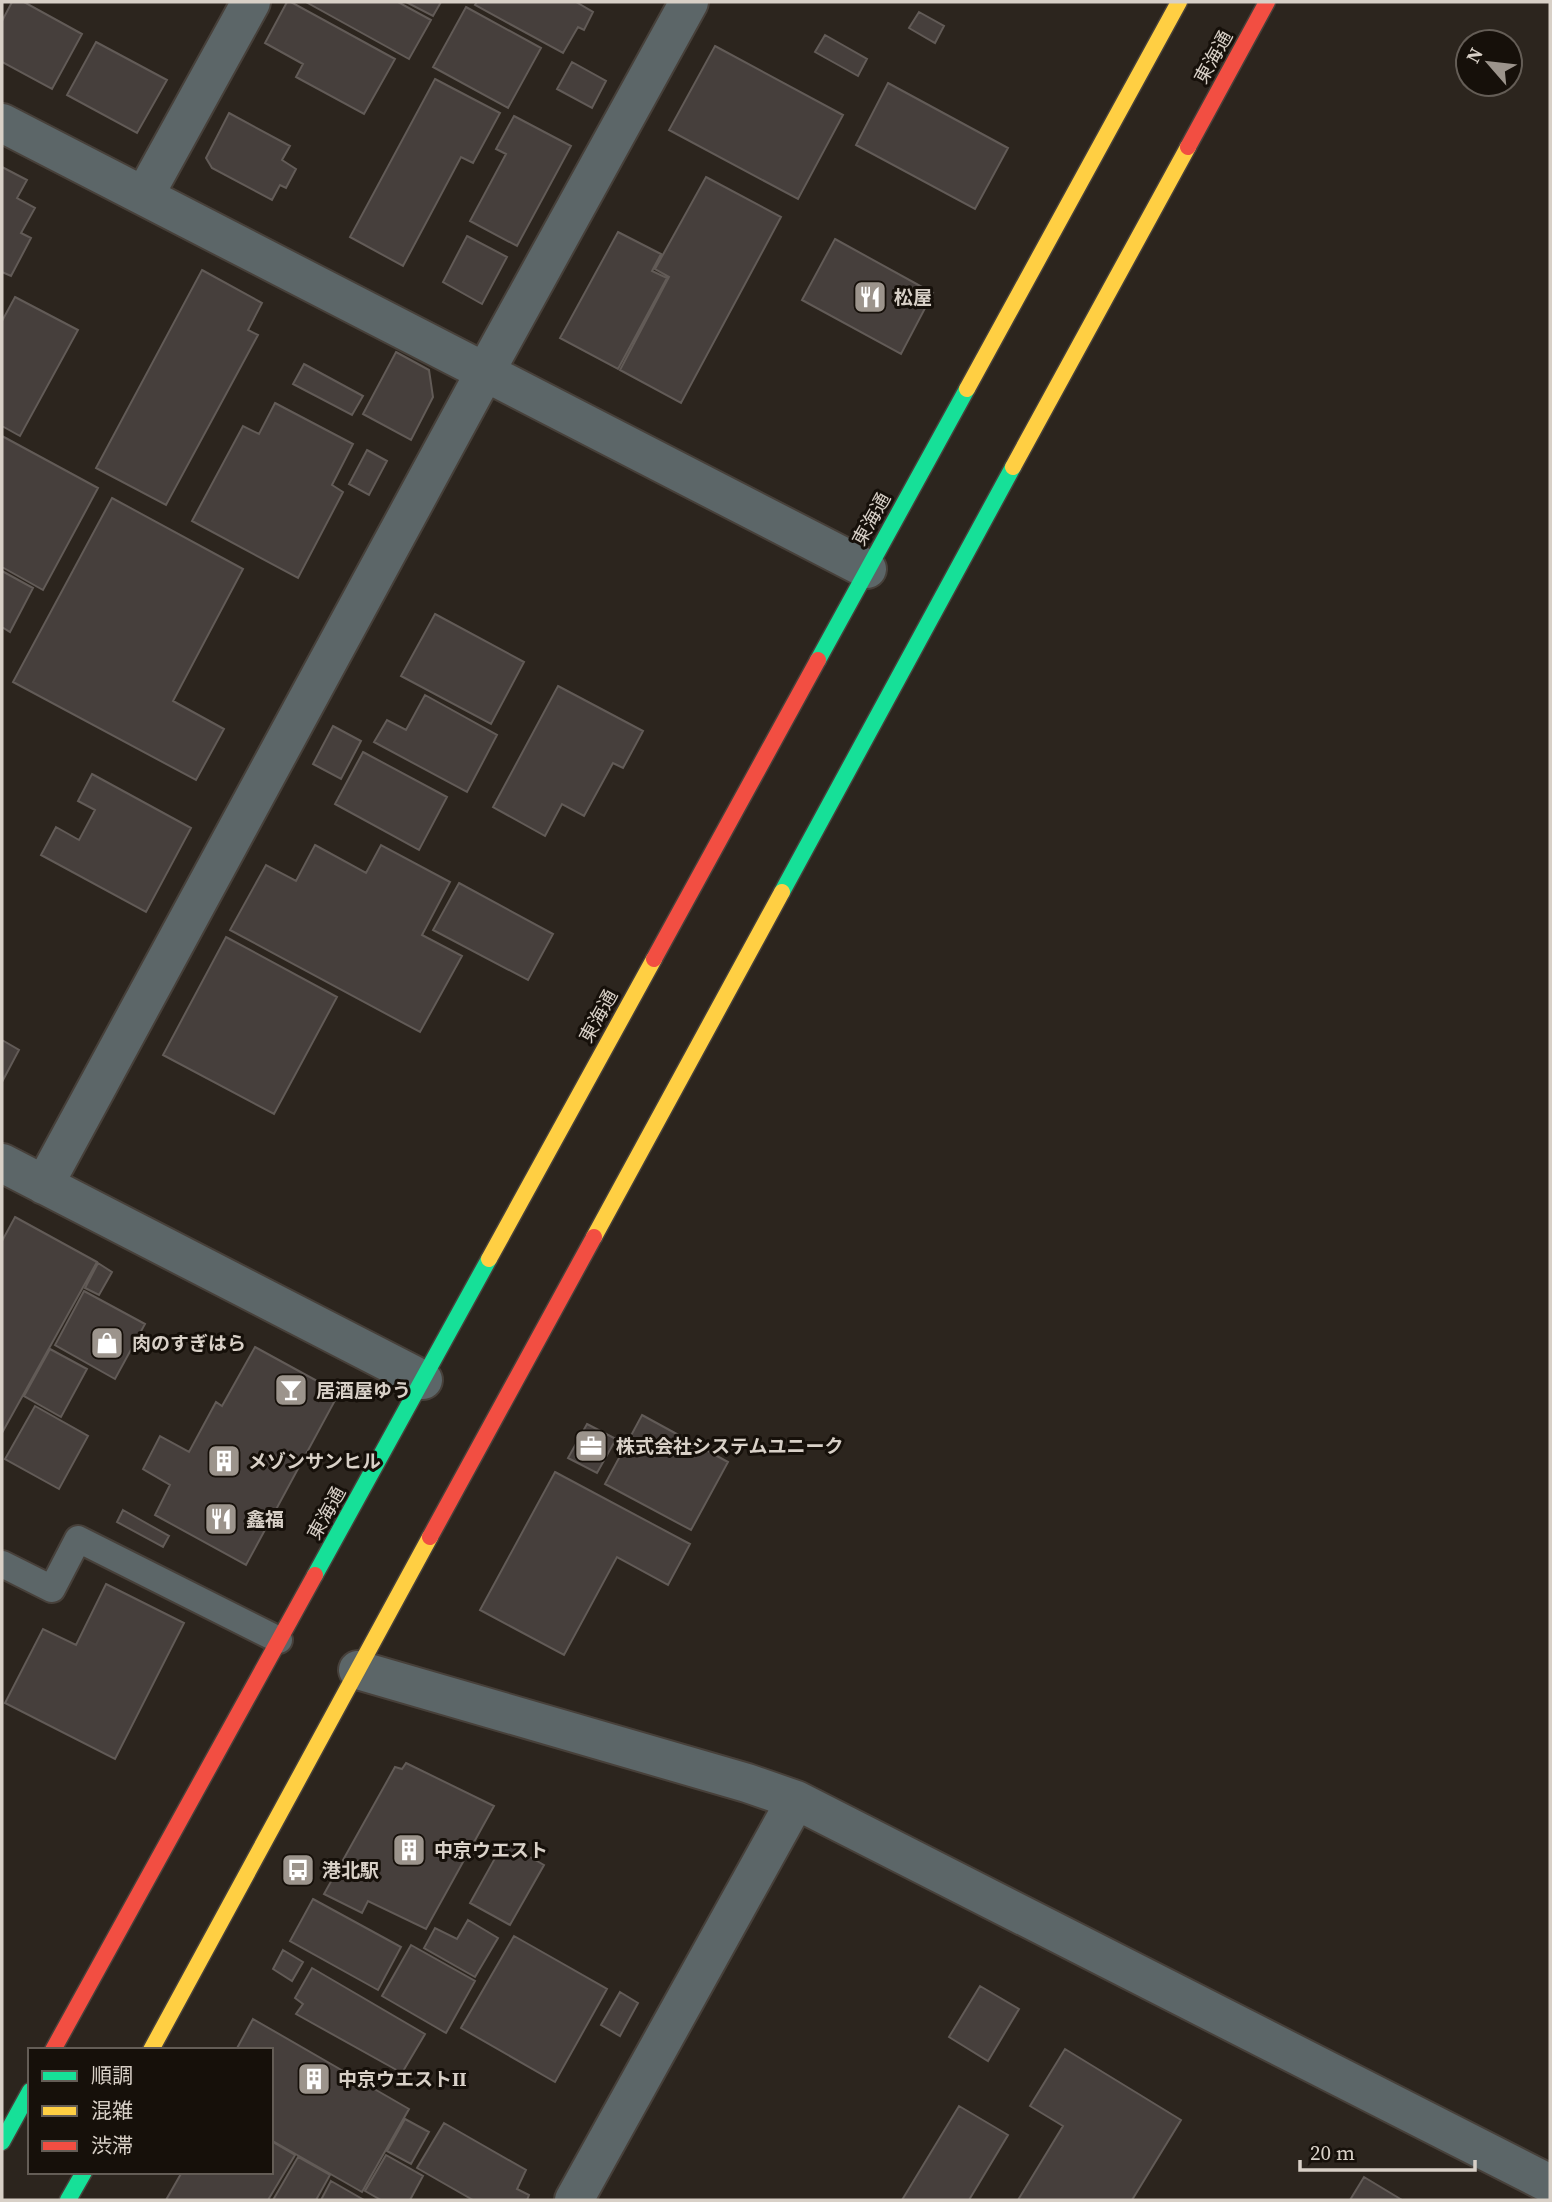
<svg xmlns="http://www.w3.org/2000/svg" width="1552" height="2202" font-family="'Source Serif 4','Noto Sans JP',serif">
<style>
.building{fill:#463f3c;stroke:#625b57;stroke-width:2}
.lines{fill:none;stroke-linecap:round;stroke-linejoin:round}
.lane-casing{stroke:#47403a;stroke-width:30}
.street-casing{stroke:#47403a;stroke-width:42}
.fast-casing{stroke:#47403a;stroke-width:19}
.slow-casing{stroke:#47403a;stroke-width:19}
.jam-casing{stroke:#47403a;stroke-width:19}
.lane{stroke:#5c6668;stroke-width:26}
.street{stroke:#5c6668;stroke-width:38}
.fast{stroke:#16e098;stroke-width:16}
.slow{stroke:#ffcf43;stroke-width:16}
.jam{stroke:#f24e42;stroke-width:16}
.labels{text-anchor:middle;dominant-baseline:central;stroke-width:6;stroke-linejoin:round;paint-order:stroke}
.street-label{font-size:19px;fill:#d8d0c7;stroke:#16100a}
.poi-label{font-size:19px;font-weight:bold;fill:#d8d0c7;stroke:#16100a;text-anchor:start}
</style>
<rect width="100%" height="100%" fill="#2c251e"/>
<!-- building -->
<path class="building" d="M12 2H24L82 34 52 89 2 62V21Z
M287 2H291L395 59 364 114 296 77 303 64 265 43Z
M306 2H398L431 20 409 59Z
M406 2H441L433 16Z
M477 2H576L593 12 584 30 578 27 563 53 475 5Z
M466 7 541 48 508 108 433 67Z
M919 12 944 26 935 43 909 28Z
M825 35 867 59 858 76 815 52Z
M96 42 167 80 137 133 67 95Z
M715 46 843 115 798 199 669 130Z
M572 62 606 81 592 108 557 89Z
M435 79 500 113 473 163 461 157 403 266 350 237Z
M888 83 1008 148 975 209 856 145Z
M229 113 290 146 282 160 296 169 286 188 280 185 272 200 212 168 206 158Z
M514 116 571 146 517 246 470 221 506 154 496 149Z
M2 167 27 180 17 198 35 208 21 233 31 238 11 276 2 272Z
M706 177 781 217 681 403 620 370 669 277 655 269Z
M618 232 661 254 652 271 667 278 618 369 560 338Z
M467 236 507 257 482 304 443 282Z
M835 239 933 293 901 354 802 300Z
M202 270 262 303 248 330 258 335 166 505 96 468Z
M15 297 78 330 20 436 2 426V321Z
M396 352 429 370 433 397 411 440 363 414Z
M304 364 363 396 352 415 293 384Z
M275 403 353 444 332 485 343 492 298 578 192 521 243 426 259 434Z
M2 436 98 488 43 590 2 567Z
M367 450 387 461 369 495 349 484Z
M112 498 243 569 173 701 224 729 196 780 13 682Z
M2 571 33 588 10 632 2 627Z
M435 614 524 662 491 724 401 676Z
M558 686 643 731 623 768 613 763 584 816 562 804 545 836 493 807Z
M425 695 497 735 467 792 374 742 387 720 406 730Z
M333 726 361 741 341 779 313 764Z
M363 752 447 797 419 850 335 804Z
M92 774 191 828 146 912 41 855 56 827 79 840 95 810 78 801Z
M315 845 366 873 381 845 450 882 422 935 462 956 420 1032 230 930 266 865 296 881Z
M459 883 553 934 528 980 433 930Z
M226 937 337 997 274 1114 163 1055Z
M2 1040 19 1050 2 1082Z
M15 1217 97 1262 2 1433V1241Z
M98 1263 112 1272 99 1295 85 1288Z
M84 1291 145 1324 115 1379 55 1345Z
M255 1347 339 1393 246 1565 155 1515 170 1485 143 1469 160 1436 189 1452 216 1402 222 1406Z
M50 1349 87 1369 61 1417 24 1396Z
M35 1406 88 1436 59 1489 5 1459Z
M642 1415 728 1462 691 1530 605 1484Z
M587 1424 616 1439 597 1473 568 1458Z
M555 1472 690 1544 668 1585 617 1557 564 1655 480 1610Z
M123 1510 169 1536 163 1547 117 1522Z
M106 1584 184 1623 115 1759 5 1703 43 1629 76 1645Z
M406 1763 494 1806 426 1929 368 1901 362 1913 324 1894 395 1767 402 1769Z
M504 1842 544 1865 510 1925 470 1903Z
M313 1899 401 1947 378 1990 290 1941Z
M468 1920 498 1938 475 1977 424 1948 435 1928 457 1939Z
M514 1936 607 1989 555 2082 461 2028Z
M411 1945 475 1981 446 2033 382 1996Z
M283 1950 303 1962 292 1981 273 1969Z
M312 1968 425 2034 402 2073 296 2014 303 2004 295 1998Z
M980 1986 1019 2009 988 2061 949 2037Z
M620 1992 638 2003 620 2036 601 2025Z
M253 2019 409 2109 362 2192 271 2140V2050H236Z
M1065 2049 1181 2120 1132 2200H1018L1063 2126 1030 2106Z
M959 2106 1008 2135 969 2200H902Z
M405 2119 429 2132 411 2164 387 2151Z
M444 2123 526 2170 517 2189 529 2195 527 2200H473L417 2168Z
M271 2141 295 2155 268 2200H166L182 2172H271Z
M386 2155 423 2176 410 2200H381L365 2191Z
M298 2157 330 2175 316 2200H273Z
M1364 2177 1402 2200H1350Z
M331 2181 364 2200H321Z"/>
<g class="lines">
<defs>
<path id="lane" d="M2 1564 52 1589 78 1539 279 1640"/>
<path id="street" d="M2 123 867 569
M144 196 251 2
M2 1163 423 1380
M44 1185 485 372 689 2
M358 1670 747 1783 796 1800 1550 2184
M574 2200 796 1800"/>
<path id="fast" d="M818 660 967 389
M782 892 1013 467
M315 1575 489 1259
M2 2142 30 2091
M68 2200 84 2172"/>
<path id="slow" d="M967 389 1179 2
M1013 467 1188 147
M594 1237 782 892
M489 1259 654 959
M151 2050 430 1537"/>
<path id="jam" d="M1188 147 1267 2
M654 959 818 660
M430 1537 594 1237
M53 2050 315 1575"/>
</defs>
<!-- lane casing -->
<use href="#lane" class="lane-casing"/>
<!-- street casing -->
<use href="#street" class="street-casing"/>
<!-- fast casing -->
<use href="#fast" class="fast-casing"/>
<!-- slow casing -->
<use href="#slow" class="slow-casing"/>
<!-- jam casing -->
<use href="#jam" class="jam-casing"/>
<!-- lane -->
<use href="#lane" class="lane"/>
<!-- street -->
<use href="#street" class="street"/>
<!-- fast -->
<use href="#fast" class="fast"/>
<!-- slow -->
<use href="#slow" class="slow"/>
<!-- jam -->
<use href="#jam" class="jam"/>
</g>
<!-- icons -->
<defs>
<symbol id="restaurant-square" viewBox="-11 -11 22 22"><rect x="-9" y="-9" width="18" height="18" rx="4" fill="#9c948c" stroke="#16100a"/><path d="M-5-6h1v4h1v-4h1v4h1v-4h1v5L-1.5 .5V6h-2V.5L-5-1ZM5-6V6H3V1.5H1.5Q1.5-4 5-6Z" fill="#fff"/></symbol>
<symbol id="shop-square" viewBox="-11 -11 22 22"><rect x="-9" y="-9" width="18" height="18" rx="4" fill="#9c948c" stroke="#16100a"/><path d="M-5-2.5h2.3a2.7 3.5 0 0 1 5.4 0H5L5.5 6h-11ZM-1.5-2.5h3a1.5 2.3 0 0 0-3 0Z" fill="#fff"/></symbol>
<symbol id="bar-square" viewBox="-11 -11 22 22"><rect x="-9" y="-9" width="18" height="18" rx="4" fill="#9c948c" stroke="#16100a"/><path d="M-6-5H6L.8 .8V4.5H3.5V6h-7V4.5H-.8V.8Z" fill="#fff"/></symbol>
<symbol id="office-square" viewBox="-11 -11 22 22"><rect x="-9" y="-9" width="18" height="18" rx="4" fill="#9c948c" stroke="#16100a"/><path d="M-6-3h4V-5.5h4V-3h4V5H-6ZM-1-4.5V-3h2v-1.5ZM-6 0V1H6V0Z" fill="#fff"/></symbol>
<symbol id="building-square" viewBox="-11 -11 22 22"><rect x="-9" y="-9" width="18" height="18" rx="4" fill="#9c948c" stroke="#16100a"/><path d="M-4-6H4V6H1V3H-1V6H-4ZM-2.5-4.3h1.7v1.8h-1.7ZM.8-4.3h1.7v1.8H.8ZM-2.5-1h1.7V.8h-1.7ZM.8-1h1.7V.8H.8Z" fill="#fff"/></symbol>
<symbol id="bus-square" viewBox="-11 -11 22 22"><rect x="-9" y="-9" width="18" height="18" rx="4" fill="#9c948c" stroke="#16100a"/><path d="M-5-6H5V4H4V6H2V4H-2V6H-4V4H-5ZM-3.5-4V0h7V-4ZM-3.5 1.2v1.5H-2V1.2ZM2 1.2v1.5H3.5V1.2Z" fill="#fff"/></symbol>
</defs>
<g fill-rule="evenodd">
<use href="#restaurant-square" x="851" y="278" width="38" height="38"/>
<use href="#shop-square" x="88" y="1324" width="38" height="38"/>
<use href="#bar-square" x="272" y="1371" width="38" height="38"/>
<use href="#office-square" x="572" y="1427" width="38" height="38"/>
<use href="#building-square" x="205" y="1442" width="38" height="38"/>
<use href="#restaurant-square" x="202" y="1500" width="38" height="38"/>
<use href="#building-square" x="390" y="1831" width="38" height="38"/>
<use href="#bus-square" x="279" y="1851" width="38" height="38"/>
<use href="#building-square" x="295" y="2060" width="38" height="38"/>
</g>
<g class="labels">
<!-- street labels -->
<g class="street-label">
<text transform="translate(1213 57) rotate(-61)">東海通</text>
<text transform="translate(871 519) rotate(-61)">東海通</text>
<text transform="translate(598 1016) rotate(-61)">東海通</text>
<text transform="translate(326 1513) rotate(-61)">東海通</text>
</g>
<!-- poi labels -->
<g class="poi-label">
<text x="894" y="297">松屋</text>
<text x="132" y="1343">肉のすぎはら</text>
<text x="316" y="1390">居酒屋ゆう</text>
<text x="616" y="1446">株式会社システムユニーク</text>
<text x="248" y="1461">メゾンサンヒル</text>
<text x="246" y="1519">鑫福</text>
<text x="434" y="1850">中京ウエスト</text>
<text x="322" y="1870">港北駅</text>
<text x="338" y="2079">中京ウエストII</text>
</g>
</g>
<!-- border -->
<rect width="1552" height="2202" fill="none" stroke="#d8d0c7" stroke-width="7"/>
<!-- legend -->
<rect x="28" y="2048" width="245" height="126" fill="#16100a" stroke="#645d56" stroke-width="2"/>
<rect x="42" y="2071" width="35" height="10" fill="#16e098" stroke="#645d56" stroke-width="2"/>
<text x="91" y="2083" font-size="21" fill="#d8d0c7">順調</text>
<rect x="42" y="2106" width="35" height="10" fill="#ffcf43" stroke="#645d56" stroke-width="2"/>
<text x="91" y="2118" font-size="21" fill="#d8d0c7">混雑</text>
<rect x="42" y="2141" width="35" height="10" fill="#f24e42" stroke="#645d56" stroke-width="2"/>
<text x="91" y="2153" font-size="21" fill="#d8d0c7">渋滞</text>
<!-- north arrow -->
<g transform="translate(1489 63) rotate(298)"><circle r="33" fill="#16100a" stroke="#645d56" stroke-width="2"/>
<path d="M0-5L12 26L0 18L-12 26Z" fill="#9c948c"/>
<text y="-10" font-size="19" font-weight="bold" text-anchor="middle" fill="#d8d0c7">N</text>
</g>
<!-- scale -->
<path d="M1300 2160v10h175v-10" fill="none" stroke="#d8d0c7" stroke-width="3.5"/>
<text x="1310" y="2160" font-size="21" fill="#d8d0c7" stroke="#16100a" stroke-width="5" paint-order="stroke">20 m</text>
</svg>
